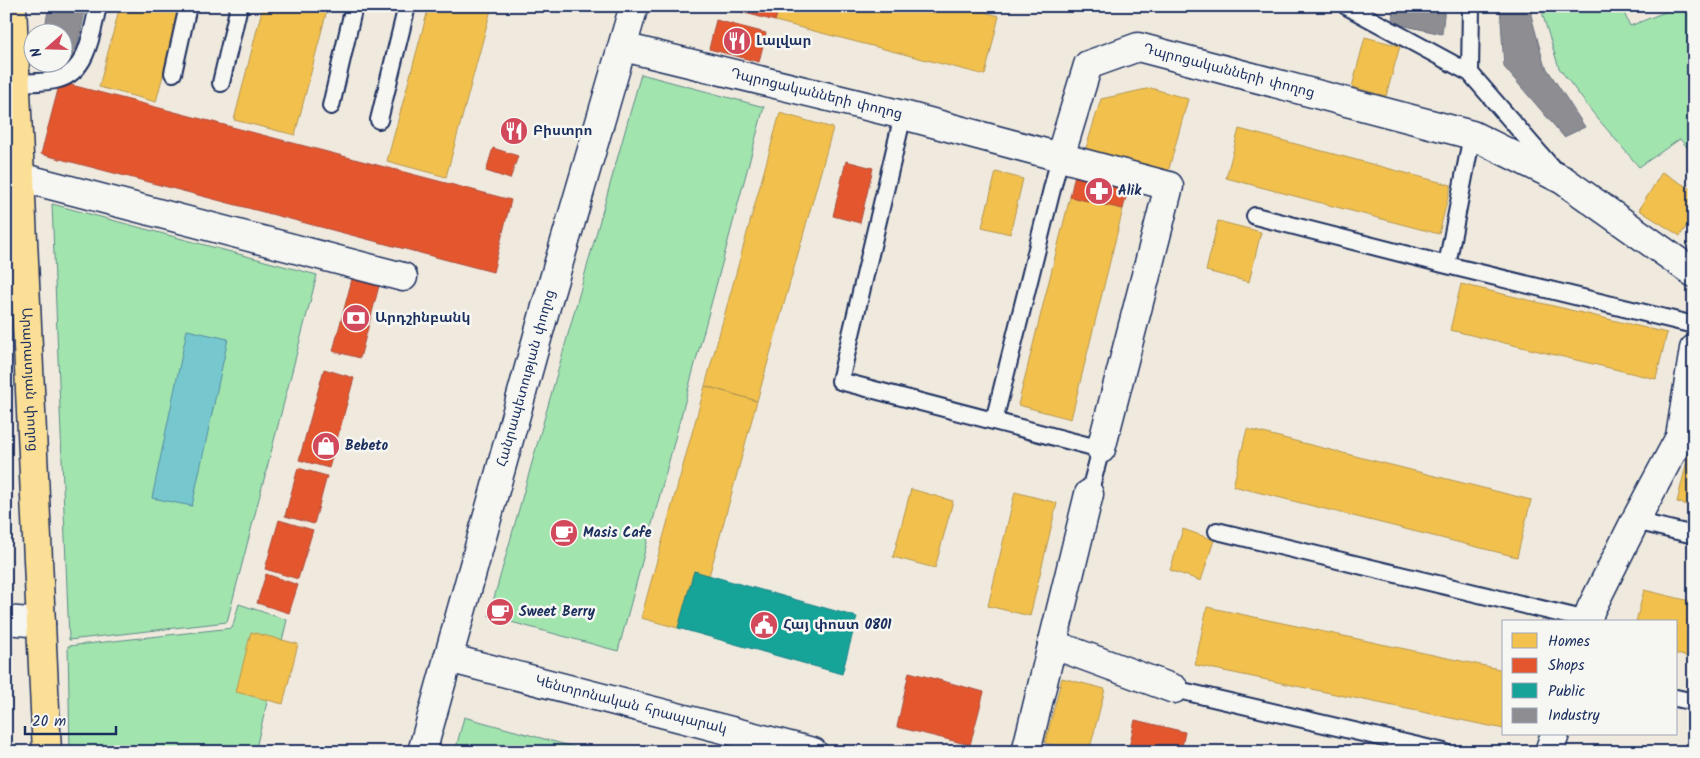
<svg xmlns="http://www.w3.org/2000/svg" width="1700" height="758" font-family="Kalam,'Noto Sans Armenian',sans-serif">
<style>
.green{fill:#a2e4ae;stroke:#5e8a86}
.water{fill:#77c8ce;stroke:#528ba1}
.homes{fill:#f2c14e;stroke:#b29553}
.shops{fill:#e4572e;stroke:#a84b3c}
.public{fill:#17a398;stroke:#188087}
.industry{fill:#8d8d92;stroke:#6b7182}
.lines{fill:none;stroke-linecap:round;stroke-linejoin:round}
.lane-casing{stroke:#1b2f5e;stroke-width:20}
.street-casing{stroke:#1b2f5e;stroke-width:31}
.secondary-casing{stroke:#1b2f5e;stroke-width:31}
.primary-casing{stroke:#1b2f5e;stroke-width:31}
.lane{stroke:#f6f6f2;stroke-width:16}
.street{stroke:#f6f6f2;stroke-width:28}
.secondary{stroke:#f6f6f2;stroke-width:28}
.primary{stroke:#fbdf96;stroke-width:28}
.labels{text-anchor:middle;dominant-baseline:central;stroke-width:5;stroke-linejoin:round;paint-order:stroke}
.poi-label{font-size:14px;font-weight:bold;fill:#1b2f5e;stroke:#f6f6f2;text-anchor:start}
.street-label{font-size:14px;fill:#1b2f5e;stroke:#f6f6f2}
</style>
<rect width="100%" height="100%" fill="#f0eade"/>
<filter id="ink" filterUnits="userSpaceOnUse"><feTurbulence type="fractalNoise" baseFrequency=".02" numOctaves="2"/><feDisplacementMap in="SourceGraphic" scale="10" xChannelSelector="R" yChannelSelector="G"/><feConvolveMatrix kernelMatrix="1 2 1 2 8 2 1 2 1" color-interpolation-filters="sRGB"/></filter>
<g filter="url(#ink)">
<!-- green -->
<path class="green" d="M1543 6H1621L1630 26 1680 6H1694V155L1680 139 1639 167 1593 113 1559 68 1543 16Z
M641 74 764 107 618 651 489 616Z
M52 204 317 275 227 622 69 640Z
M239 604 287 620 255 752H70L68 646 232 628Z
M464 717 592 752H455Z"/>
<!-- water -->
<path class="water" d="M187 330 228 339 192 506 152 498Z"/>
<!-- homes -->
<path class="homes" d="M120 6H181L156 102 99 87Z
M263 6H328L295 135 234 120Z
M429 6H492L446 177 387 161Z
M779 6H962L999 16 985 75 775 21Z
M1365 37 1400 46 1386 96 1352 87Z
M1151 88 1188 99 1167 176 1085 151 1101 99Z
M780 113 833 128 757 401 705 386Z
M1239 129 1451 185 1439 234 1226 178Z
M996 172 1023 179 1010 234 982 227Z
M1662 172 1694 191V214L1680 236 1639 210Z
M1070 197 1123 209 1071 419 1018 405Z
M1218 221 1261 232 1249 282 1206 271Z
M1461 284 1667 333 1656 379 1450 330Z
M705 386 757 401 709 576 694 571 678 628 641 618Z
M1247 429 1531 500 1517 557 1233 486Z
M1690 448 1694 449V507L1677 502Z
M911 489 953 501 935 568 893 557Z
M1015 492 1057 503 1030 616 988 606Z
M1183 529 1214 540 1201 581 1170 570Z
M1644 590 1694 602V658L1676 654V622H1636Z
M1207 607 1504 670V729L1195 665Z
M251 632 298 644 283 704 236 692Z
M1062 678 1105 689 1089 752H1079L1045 743Z"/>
<!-- shops -->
<path class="shops" d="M735 6H779L775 21 734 10Z
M716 20 766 33 759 62 709 49Z
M60 82 511 200 493 272 41 154Z
M493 148 518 156 510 179 486 171Z
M846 161 873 168 860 223 833 216Z
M1075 174 1129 186 1123 209 1070 197Z
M352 279 379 286 360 358 333 351Z
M324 369 354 378 329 468 299 460Z
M298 468 327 476 314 524 285 516Z
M279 520 313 530 298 579 265 569Z
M266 574 298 585 289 613 257 603Z
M909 672 984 692 970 745 897 727Z
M1135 720 1185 732 1181 752H1128Z"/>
<!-- public -->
<path class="public" d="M694 571 857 617 842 674 678 628Z"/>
<!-- industry -->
<path class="industry" d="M49 6H86L74 64 62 62V32H44Z
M1393 6H1445L1442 34 1392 23Z
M1500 6H1532L1531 15 1544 64 1585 127 1564 137 1504 67Z"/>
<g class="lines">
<defs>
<path id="lane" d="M1346 6 1470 73
M1471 6 1470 73 1554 170
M173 73 188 6
M16 83C29 82 46 83 59 79 88 71 92 31 98 6
M221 83 239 6
M331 106 354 6
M903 115 840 381 1101 449 1089 494
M379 120 407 6
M1255 216 1447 265 1694 325
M1447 265 1472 135
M994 421 1060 157
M1635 521 1694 535
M1217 531 1587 620
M1174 689 1444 752
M1676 698 1694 702"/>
<g id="street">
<path d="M1060 157 1169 186 1101 449"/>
<path d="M20 177 403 277"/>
<path d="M6 620 41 623"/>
<path d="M1587 622 1591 609 1635 521 1680 437 1694 349"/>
<path d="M1052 644 1174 689"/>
<path id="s1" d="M448 658 813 752"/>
<path d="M1026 752 1089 494"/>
<path d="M1549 752 1555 734"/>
</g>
<g id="secondary">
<path id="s2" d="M623 47 903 115 1060 157 1088 65 1138 47 1472 135 1563 180 1694 273"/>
<path id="s3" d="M422 752 547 303 634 6"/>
</g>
<g id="primary">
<path id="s4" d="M12 6 47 752"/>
</g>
</defs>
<!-- lane casing -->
<use href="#lane" class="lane-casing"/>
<!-- street casing -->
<use href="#street" class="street-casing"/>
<!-- secondary casing -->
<use href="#secondary" class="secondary-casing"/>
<!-- primary casing -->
<use href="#primary" class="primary-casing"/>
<!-- lane -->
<use href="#lane" class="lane"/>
<!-- street -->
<use href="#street" class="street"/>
<!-- secondary -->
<use href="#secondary" class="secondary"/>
<!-- primary -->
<use href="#primary" class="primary"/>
</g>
</g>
<!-- icons -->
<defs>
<symbol id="restaurant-disc" viewBox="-11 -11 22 22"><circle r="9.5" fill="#d1495b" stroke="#f6f6f2"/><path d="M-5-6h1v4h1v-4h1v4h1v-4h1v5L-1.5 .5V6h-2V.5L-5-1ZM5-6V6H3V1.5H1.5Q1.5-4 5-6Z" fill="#fff"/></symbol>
<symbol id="pharmacy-disc" viewBox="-11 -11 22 22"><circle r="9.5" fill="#d1495b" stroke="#f6f6f2"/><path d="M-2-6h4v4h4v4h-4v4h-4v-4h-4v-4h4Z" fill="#fff"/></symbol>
<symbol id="bank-disc" viewBox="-11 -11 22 22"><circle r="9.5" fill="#d1495b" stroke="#f6f6f2"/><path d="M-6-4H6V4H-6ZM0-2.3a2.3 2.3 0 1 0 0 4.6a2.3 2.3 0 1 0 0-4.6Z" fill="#fff"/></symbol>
<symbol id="shop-disc" viewBox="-11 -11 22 22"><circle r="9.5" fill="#d1495b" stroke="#f6f6f2"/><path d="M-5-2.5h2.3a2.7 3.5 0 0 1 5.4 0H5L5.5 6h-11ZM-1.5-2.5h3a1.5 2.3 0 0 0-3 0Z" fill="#fff"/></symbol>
<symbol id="cafe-disc" viewBox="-11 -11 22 22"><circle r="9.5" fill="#d1495b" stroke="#f6f6f2"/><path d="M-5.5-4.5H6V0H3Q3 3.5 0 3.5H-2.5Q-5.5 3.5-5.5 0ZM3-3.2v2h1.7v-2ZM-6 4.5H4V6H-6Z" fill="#fff"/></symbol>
<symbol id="civic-disc" viewBox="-11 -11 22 22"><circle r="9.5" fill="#d1495b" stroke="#f6f6f2"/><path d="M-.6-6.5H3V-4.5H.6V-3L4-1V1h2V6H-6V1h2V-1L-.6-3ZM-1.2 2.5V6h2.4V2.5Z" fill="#fff"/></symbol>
</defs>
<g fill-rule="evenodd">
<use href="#restaurant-disc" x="721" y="25" width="32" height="32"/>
<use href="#restaurant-disc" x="498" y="115" width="32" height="32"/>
<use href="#pharmacy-disc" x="1083" y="175" width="32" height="32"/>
<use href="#bank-disc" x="340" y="302" width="32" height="32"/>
<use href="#shop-disc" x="310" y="430" width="32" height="32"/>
<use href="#cafe-disc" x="548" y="517" width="32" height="32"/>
<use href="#cafe-disc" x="484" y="596" width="32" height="32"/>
<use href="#civic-disc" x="748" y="609" width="32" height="32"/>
</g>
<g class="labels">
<!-- poi labels -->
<g class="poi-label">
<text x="756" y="41">Լալվար</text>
<text x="533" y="131">Բիստրո</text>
<text x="1118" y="191">Alik</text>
<text x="375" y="318">Արդշինբանկ</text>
<text x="345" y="446">Bebeto</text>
<text x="583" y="533">Masis Cafe</text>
<text x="519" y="612">Sweet Berry</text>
<text x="783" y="625">Հայ փոստ 0801</text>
</g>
<!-- street labels -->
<g class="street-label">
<text stroke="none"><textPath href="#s2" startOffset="694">Դպրոցականների փողոց</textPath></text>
<text stroke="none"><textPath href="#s2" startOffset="199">Դպրոցականների փողոց</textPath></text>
<text stroke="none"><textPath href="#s3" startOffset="388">Հանրապետության փողոց</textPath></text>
<text stroke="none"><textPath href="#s4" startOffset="374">Արարատյան փողոց</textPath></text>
<text stroke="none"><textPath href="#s1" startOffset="189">Կենտրոնական հրապարակ</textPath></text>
</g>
</g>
<!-- margin -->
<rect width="1700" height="758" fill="none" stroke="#f6f6f2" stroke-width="25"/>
<rect x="12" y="12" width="1675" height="733" fill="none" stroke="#1b2f5e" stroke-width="2" filter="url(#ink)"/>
<!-- legend -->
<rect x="1502" y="620" width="175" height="115" fill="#f6f6f2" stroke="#9ea6b7"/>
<rect x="1512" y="633" width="25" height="15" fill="#f2c14e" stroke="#9ea6b7"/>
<text x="1548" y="646" font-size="15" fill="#1b2f5e">Homes</text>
<rect x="1512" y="658" width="25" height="15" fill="#e4572e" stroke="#9ea6b7"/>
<text x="1548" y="670" font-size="15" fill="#1b2f5e">Shops</text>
<rect x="1512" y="683" width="25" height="15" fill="#17a398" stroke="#9ea6b7"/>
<text x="1548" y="696" font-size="15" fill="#1b2f5e">Public</text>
<rect x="1512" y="708" width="25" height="15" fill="#8d8d92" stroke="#9ea6b7"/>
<text x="1548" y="720" font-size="15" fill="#1b2f5e">Industry</text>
<!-- north arrow -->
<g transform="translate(48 48) rotate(250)"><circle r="24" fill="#f6f6f2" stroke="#9ea6b7"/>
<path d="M0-4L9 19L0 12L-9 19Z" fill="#d1495b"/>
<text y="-8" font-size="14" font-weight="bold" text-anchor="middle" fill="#1b2f5e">N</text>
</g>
<!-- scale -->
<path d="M25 726v8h91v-8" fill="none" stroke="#1b2f5e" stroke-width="2.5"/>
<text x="32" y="726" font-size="15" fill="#1b2f5e" stroke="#f6f6f2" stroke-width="4" paint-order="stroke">20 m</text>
</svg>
